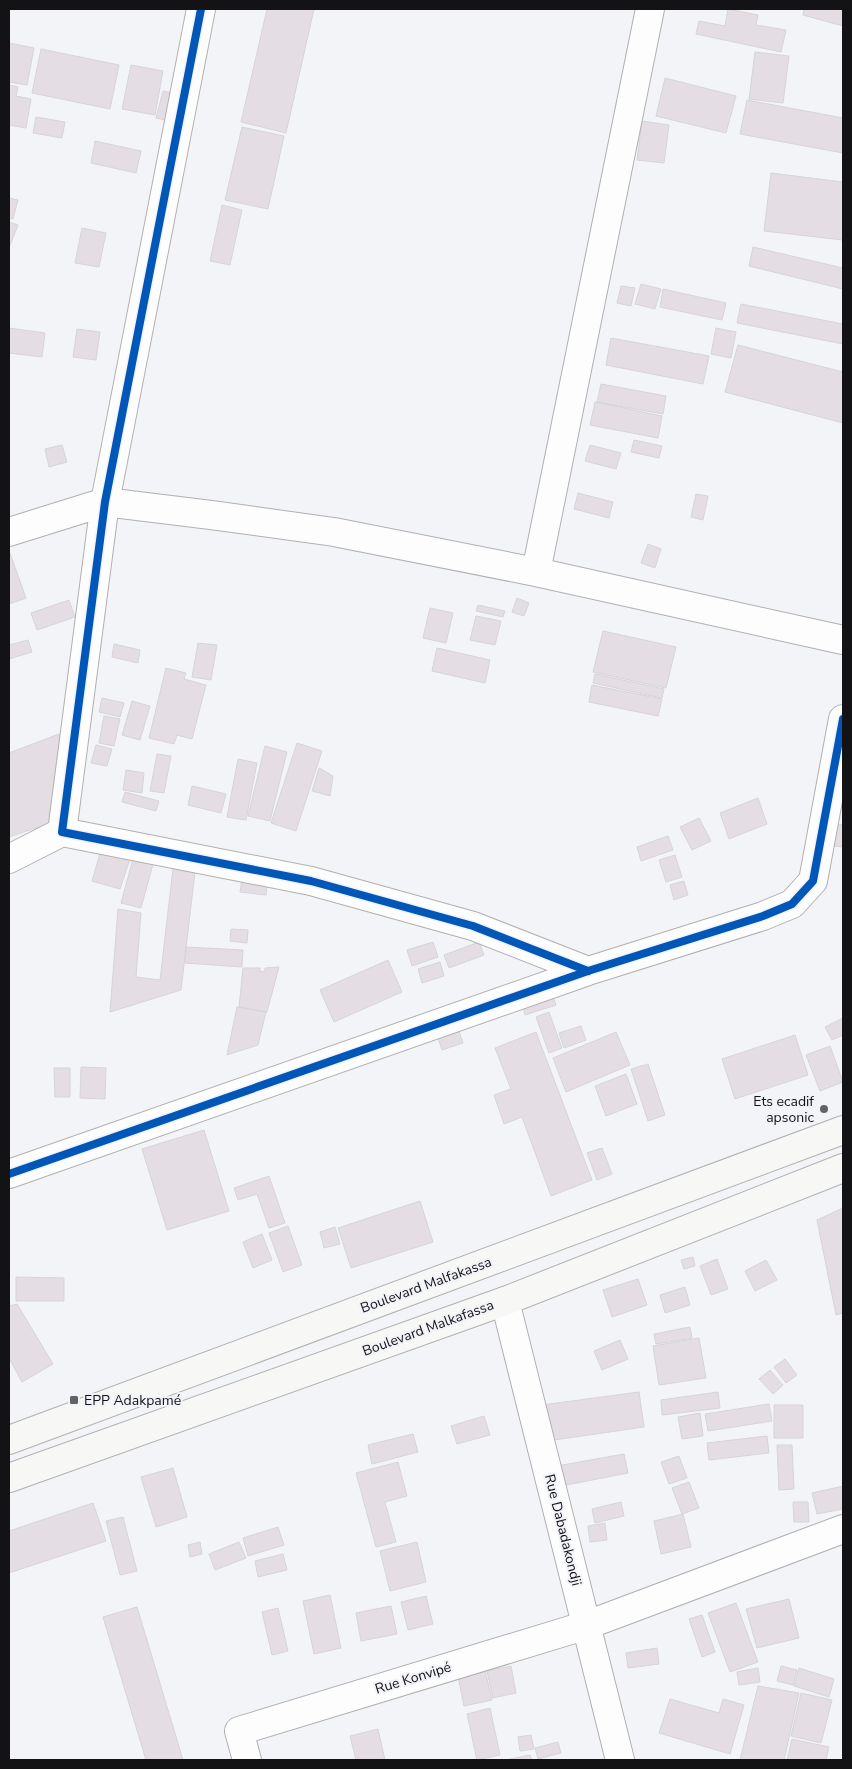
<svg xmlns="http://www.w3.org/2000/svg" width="852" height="1769" font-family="'Nunito Sans',sans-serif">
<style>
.building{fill:#e5dde4;stroke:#d5d5d7}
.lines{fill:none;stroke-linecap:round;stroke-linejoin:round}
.minor-casing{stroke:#b0b0b2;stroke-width:30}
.secondary-casing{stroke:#b0b0b2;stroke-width:30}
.minor{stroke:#fdfdfe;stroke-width:28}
.secondary{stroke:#f7f7f5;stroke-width:28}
.cycleway-casing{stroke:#f2f3f8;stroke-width:11}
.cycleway{stroke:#0057b8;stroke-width:8}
.poi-dot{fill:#616264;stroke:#f2f3f8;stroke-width:2}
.labels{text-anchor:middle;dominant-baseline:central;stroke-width:4;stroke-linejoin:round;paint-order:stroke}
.poi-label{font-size:14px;fill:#131315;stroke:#f2f3f8;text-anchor:end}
.street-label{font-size:14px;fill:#131315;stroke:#f2f3f8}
</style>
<rect width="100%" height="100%" fill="#f3f4f7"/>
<!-- building -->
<path class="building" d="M267 9H314L286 133 241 122Z
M728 9 758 15 756 25 786 30 781 52 696 34 699 21 725 26Z
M804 9H843V26L803 15Z
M9 43 34 48 27 85 9 82Z
M41 49 119 65 110 109 32 93Z
M755 52 789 56 783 103 749 99Z
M131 65 163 71 155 115 122 109Z
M665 78 736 96 726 133 656 116Z
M9 85 18 87 16 96 31 99 26 128 9 125Z
M163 91 181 95 174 122 156 118Z
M747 100 843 118V153L740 134Z
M36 117 65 122 62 138 33 133Z
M642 121 669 125 664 163 637 160Z
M242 127 284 136 268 209 225 200Z
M95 141 141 151 136 173 91 163Z
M771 173 843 182V240L764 231Z
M9 198 18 200 13 219 9 218Z
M222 205 242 210 230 265 210 261Z
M9 222 18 225 9 248Z
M82 228 106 233 99 267 75 263Z
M753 247 843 268V289L749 266Z
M641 284 661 289 655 309 635 304Z
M621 286 635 288 631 306 617 303Z
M663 289 726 303 722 320 660 307Z
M741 304 843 324V344L737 323Z
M9 328 45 333 42 357 9 353Z
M716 328 736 332 731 358 711 354Z
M77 329 100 332 96 360 73 357Z
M611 338 709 356 703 384 606 365Z
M738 345 843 372V423L725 392Z
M601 384 666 396 663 414 597 402Z
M595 402 662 416 658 438 590 425Z
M634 440 662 446 659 458 631 452Z
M62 445 67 462 49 467 45 449Z
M590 445 621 453 616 469 585 461Z
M578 493 613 502 609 518 574 509Z
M696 494 708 496 703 520 691 517Z
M648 544 661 549 655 568 641 563Z
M10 553 26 598 9 604V554Z
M517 598 529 603 524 616 512 612Z
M69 600 75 617 37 630 31 613Z
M478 605 505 611 503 617 476 611Z
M430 608 453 613 446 643 423 638Z
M476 616 501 621 495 645 470 640Z
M603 631 676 647 666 688 593 672Z
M28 640 32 652 9 659V645Z
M198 643 217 645 211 680 192 677Z
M114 644 140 650 138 663 112 657Z
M437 648 490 660 485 683 432 671Z
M166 668 186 673 184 679 206 685 192 739 177 735 174 744 149 738Z
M595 674 664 689 662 698 593 683Z
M592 685 662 699 658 716 589 702Z
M102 698 124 703 120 717 99 712Z
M132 701 150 706 140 740 122 735Z
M104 716 120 719 114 746 99 743Z
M59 734 62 819 9 837V753Z
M297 743 322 751 296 831 271 823Z
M96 745 112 749 107 766 91 763Z
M265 746 287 752 270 821 248 816Z
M157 754 171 756 164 793 150 791Z
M238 759 257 763 246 820 227 817Z
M319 768 333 776 330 796 312 791Z
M126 770 144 773 142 793 123 790Z
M192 786 226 794 221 813 188 805Z
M125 792 159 801 156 811 122 802Z
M758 798 767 824 729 839 720 813Z
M699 818 711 841 692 850 680 827Z
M837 824 843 825V847L833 846Z
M668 836 673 850 641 861 637 847Z
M101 850 130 859 120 889 92 881Z
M675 855 682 877 666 882 659 860Z
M133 859 153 864 141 908 121 903Z
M173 869 195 872 181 990 110 1012 118 909 141 913 136 977 160 980Z
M243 872 268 875 266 895 240 892Z
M684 881 688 895 674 900 670 885Z
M231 929 248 930 247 943 230 941Z
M433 942 438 957 412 966 407 950Z
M479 942 484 955 449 968 444 955Z
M186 947 243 950 242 967 185 963Z
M388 960 402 992 334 1022 320 990Z
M440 962 444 976 422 983 418 969Z
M279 967 267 1012 239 1007 243 968H260V972L265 971V968Z
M552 994 556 1005 525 1015 522 1003Z
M237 1007 266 1012 258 1045 227 1055Z
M549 1012 562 1048 549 1053 536 1017Z
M843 1018V1035L832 1040 825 1027Z
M581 1026 586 1040 564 1048 559 1033Z
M459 1031 463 1043 442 1050 438 1038Z
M536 1032 592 1180 551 1196 522 1117 504 1124 494 1095 511 1089 495 1048Z
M616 1032 630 1065 566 1092 553 1058Z
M795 1035 808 1075 735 1099 722 1059Z
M830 1046 843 1082 820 1091 806 1055Z
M648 1064 665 1115 648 1121 631 1069Z
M81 1067 106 1068 105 1099 80 1098Z
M54 1068H70V1097H55Z
M626 1074 637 1104 606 1116 595 1086Z
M204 1130 229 1211 167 1230 142 1149Z
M602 1148 612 1174 597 1180 587 1153Z
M269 1176 285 1223 269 1228 257 1194 238 1200 234 1188Z
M420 1201 433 1242 351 1268 338 1228Z
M843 1208V1313L836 1315 817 1220Z
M288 1226 302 1265 283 1272 269 1233Z
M335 1227 340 1244 324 1248 320 1232Z
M262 1234 272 1260 253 1268 243 1242Z
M693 1257 695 1266 684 1269 681 1260Z
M717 1259 728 1289 711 1295 700 1266Z
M766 1260 777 1280 755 1291 745 1271Z
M16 1277 64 1278V1301H16Z
M638 1279 647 1305 612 1317 603 1290Z
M685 1287 690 1305 665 1313 660 1295Z
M17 1304 53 1364 22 1382 9 1358V1306Z
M690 1327 692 1338 656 1344 654 1334Z
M699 1338 706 1378 659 1385 653 1346Z
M620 1340 628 1359 602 1370 594 1351Z
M785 1359 797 1375 786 1383 774 1367Z
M770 1370 783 1385 773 1394 759 1379Z
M639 1392 644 1427 547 1441 542 1405Z
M718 1392 720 1408 662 1415 661 1400Z
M769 1404 772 1421 708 1431 705 1414Z
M774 1405H803V1438H774Z
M700 1413 703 1436 682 1439 678 1417Z
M484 1416 490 1435 457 1444 451 1426Z
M413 1434 418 1452 372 1464 368 1445Z
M767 1436 769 1453 709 1460 707 1443Z
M777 1445H792L794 1489 779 1490Z
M624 1454 628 1473 561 1486 557 1466Z
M679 1456 687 1478 669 1484 661 1462Z
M398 1462 407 1496 385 1502 396 1542 376 1547 356 1473Z
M173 1468 187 1517 156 1527 141 1477Z
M689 1482 699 1508 682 1514 672 1488Z
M843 1486V1509L817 1514 812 1493Z
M621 1502 624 1516 595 1523 592 1509Z
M793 1502H808L809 1522H794Z
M93 1503 106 1541 9 1573V1531Z
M683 1514 691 1547 661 1554 654 1521Z
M123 1517 137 1571 120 1575 106 1521Z
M605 1523 607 1540 590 1542 588 1526Z
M278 1527 284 1545 248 1556 243 1538Z
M200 1542 202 1554 190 1557 188 1545Z
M239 1542 246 1558 215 1570 209 1554Z
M417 1542 426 1582 390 1591 380 1551Z
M283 1554 287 1570 258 1577 255 1561Z
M330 1595 341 1648 314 1654 303 1601Z
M426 1596 433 1624 408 1630 401 1602Z
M789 1599 799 1638 757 1648 746 1609Z
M736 1603 758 1662 730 1672 708 1613Z
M391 1606 397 1634 361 1641 356 1613Z
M137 1607 183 1760H146L103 1617Z
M278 1608 288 1651 272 1655 262 1612Z
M702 1615 715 1652 702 1657 689 1619Z
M657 1648 659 1664 628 1668 626 1653Z
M511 1666 516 1693 493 1698 487 1671Z
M781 1666 797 1670 793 1685 777 1681Z
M758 1668 760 1682 739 1685 737 1672Z
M799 1668 834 1679 829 1697 794 1686Z
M485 1670 492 1700 464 1706 458 1676Z
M758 1686 799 1693 784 1760H740Z
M801 1693 832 1700 821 1743 791 1736Z
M670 1699 719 1713 723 1699 744 1705 730 1754 659 1733Z
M490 1708 500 1755 477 1760 467 1714Z
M378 1729 385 1760H356L350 1736Z
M531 1735 534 1749 520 1751 518 1737Z
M792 1739 829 1747 826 1760H787Z
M558 1742 561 1753 538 1759 535 1748Z
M530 1755 532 1760H506Z"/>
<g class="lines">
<defs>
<path id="minor" d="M201 9 105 502 62 832 311 881 473 926 588 971
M9 532 105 502 211 515 334 532 536 572 843 640
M536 572 650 9
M9 859 62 832
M9 1174 588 971 763 916 792 904 813 881 843 719
M505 1301 620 1760
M247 1760 239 1731 587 1625 843 1529"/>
<path id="secondary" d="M9 1440 843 1130
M9 1478 505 1301 843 1168"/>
</defs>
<!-- minor casing -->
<use href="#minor" class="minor-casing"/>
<!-- secondary casing -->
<use href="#secondary" class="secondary-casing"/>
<!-- minor -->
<use href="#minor" class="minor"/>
<!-- secondary -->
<use href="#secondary" class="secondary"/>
<defs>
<path id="cycleway" d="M201 9 105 502 62 832 311 881 473 926 588 971
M9 1174 588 971 763 916 792 904 813 881 843 719"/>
</defs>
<!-- cycleway casing -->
<use href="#cycleway" class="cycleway-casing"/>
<!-- cycleway -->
<use href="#cycleway" class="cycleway"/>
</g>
<!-- markers -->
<g class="poi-dot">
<circle cx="824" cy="1109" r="5"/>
<rect x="69" y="1395" width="10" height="10" rx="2.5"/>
</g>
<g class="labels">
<!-- poi labels -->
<g class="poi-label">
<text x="814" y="1101">Ets ecadif<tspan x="814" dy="16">apsonic</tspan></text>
<text x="84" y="1400" text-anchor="start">EPP Adakpamé</text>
</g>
<!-- street labels -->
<g class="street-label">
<text transform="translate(426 1285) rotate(-20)">Boulevard Malfakassa</text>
<text transform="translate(428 1328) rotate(-20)">Boulevard Malkafassa</text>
<text transform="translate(563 1530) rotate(76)">Rue Dabadakondji</text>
<text transform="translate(413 1678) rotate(-17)">Rue Konvipé</text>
</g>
</g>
<!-- border -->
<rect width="852" height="1769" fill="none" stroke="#131315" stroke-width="20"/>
</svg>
